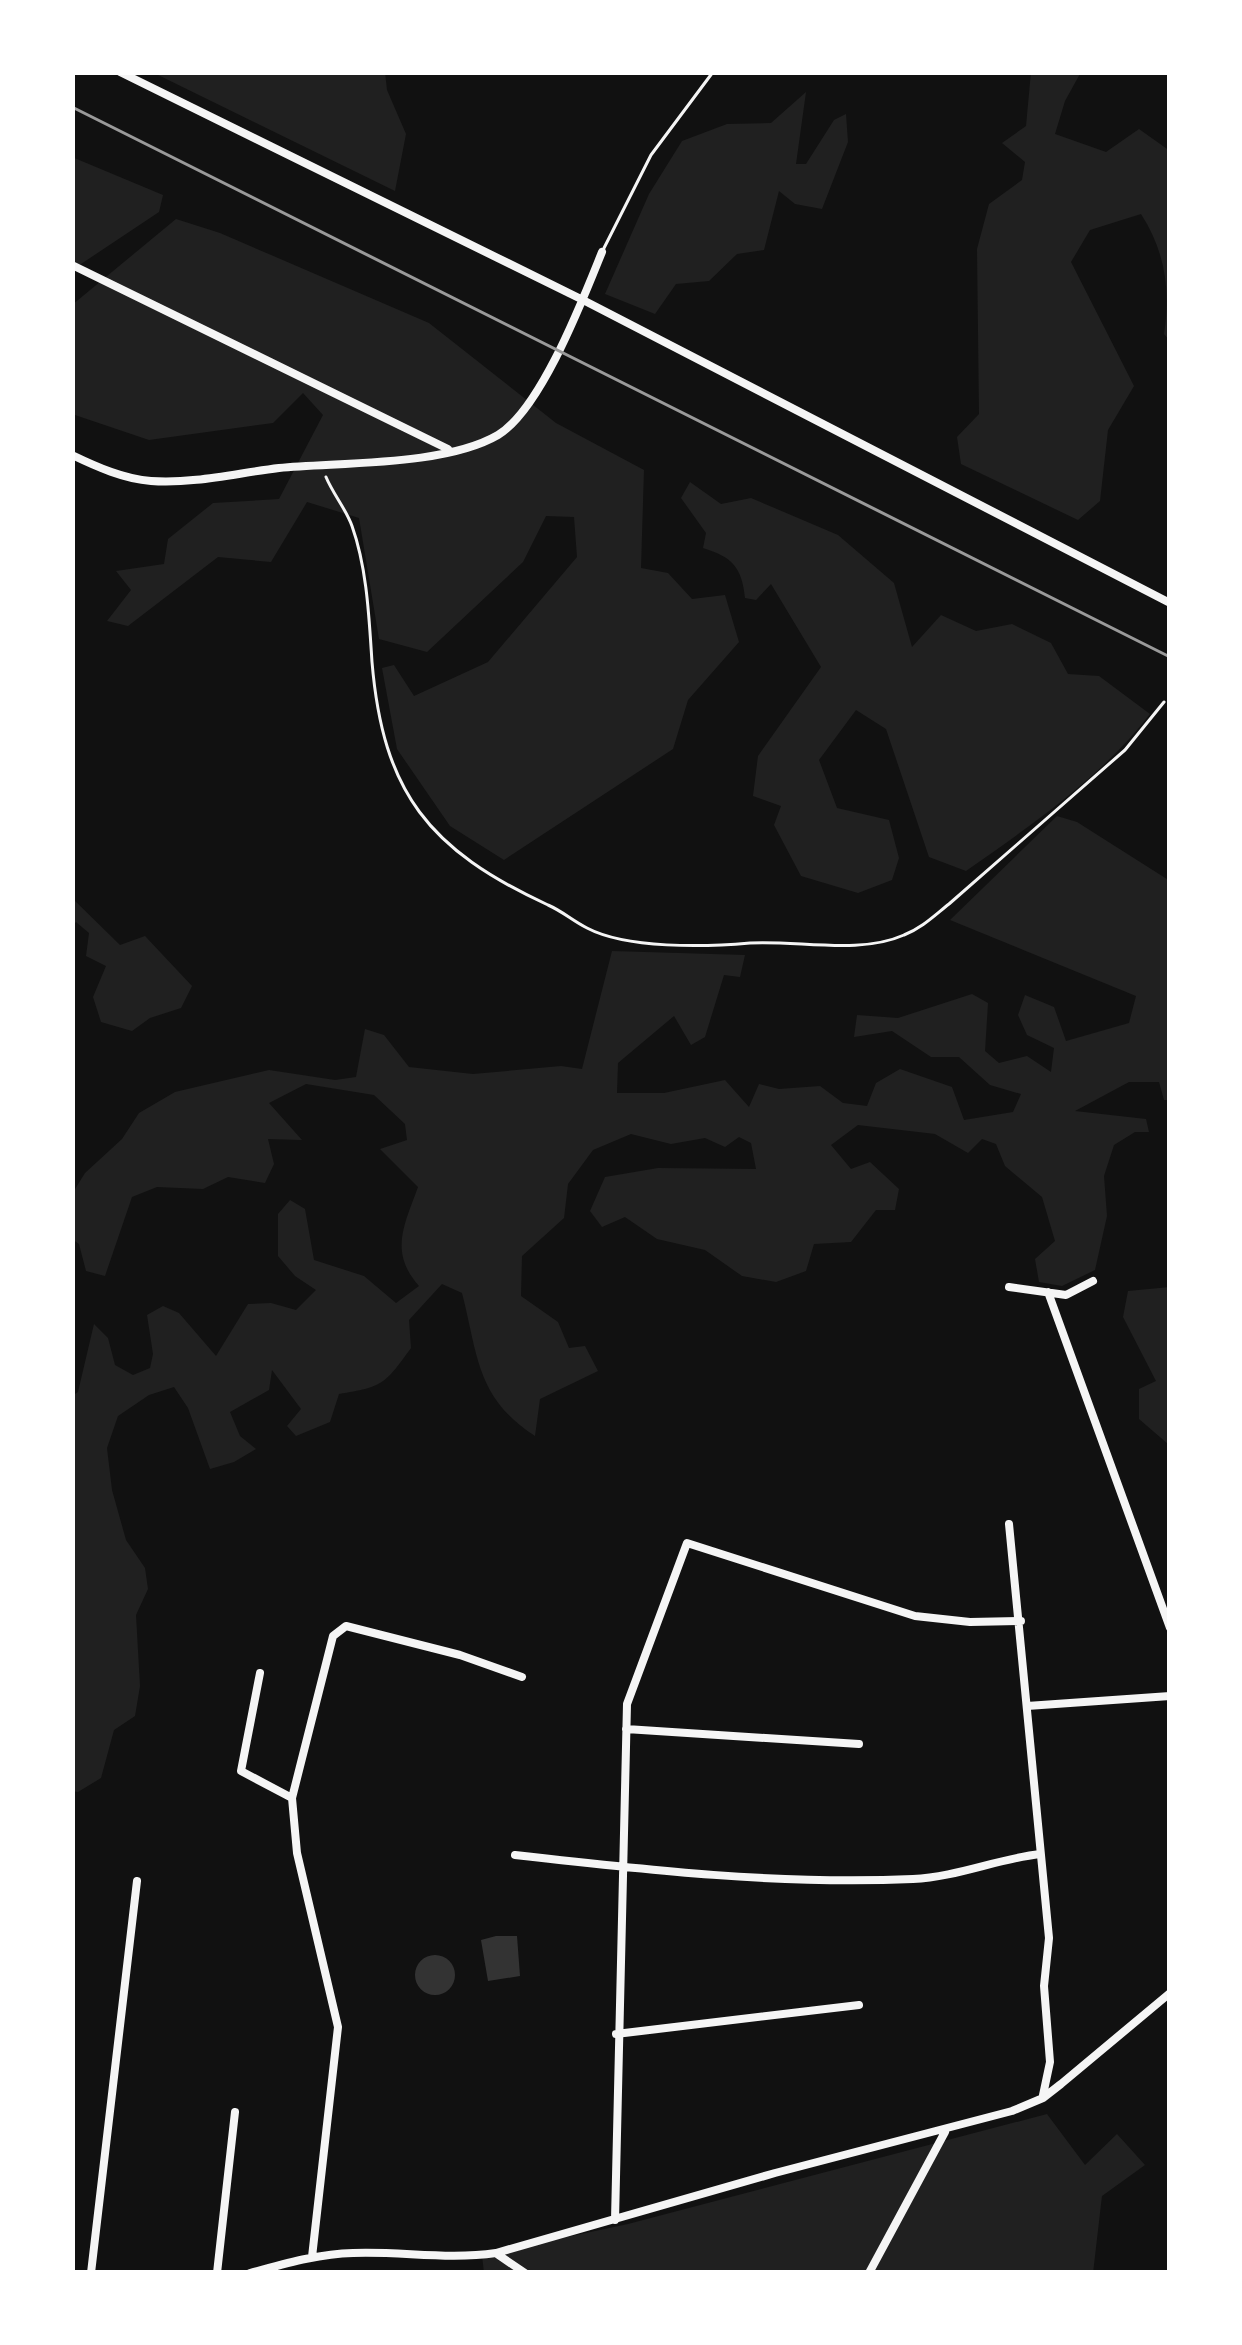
<svg xmlns="http://www.w3.org/2000/svg" width="1242" height="2345" font-family="'PT Sans Narrow',sans-serif">
<style>
.green{fill:#202020}
.water{fill:#333}
.lines{fill:none;stroke-linecap:round;stroke-linejoin:round}
.path{stroke:#f5f5f5;stroke-width:3}
.service{stroke:#f5f5f5;stroke-width:3}
.minor{stroke:#f5f5f5;stroke-width:8}
.rail{stroke:#9a9a9a;stroke-width:3}
</style>
<rect width="100%" height="100%" fill="#111"/>
<!-- green -->
<path class="green" d="M152 72H385L387 90 406 134 395 191Z
M1031 72H1081L1065 101 1055 134 1106 152 1139 129 1170 151V341L1164 334C1171 291 1165 251 1141 214L1090 230 1071 262 1134 386 1108 430 1100 501 1078 520 961 464 957 437 979 414 977 249 989 204 1022 180 1025 162 1002 143 1026 126Z
M806 92 796 164H806L834 120 846 114 848 142 822 209 795 204 779 191 764 250 737 254 709 281 676 284 655 314 605 294 649 194 682 141 727 124 771 123Z
M72 157 163 195 159 212 72 270Z
M176 219 220 233 429 323 556 423 644 470 641 568 668 573 692 599 725 595 739 642 688 700 673 749 504 860 450 826 397 749 382 668 394 665 414 696 488 662 577 557 574 517 546 516 523 562 427 652 379 639 359 518 307 502 271 562 218 557 128 626 107 621 131 590 116 571 164 564 168 539 213 503 279 499 323 415 303 393 273 423 149 440 72 414V305Z
M690 482 721 504 751 498 838 535 894 583 912 647 941 615 976 631 1012 624 1051 643 1068 674 1099 676 1150 714C1102 777 1030 826 966 871L929 857 886 729 856 710 819 760 837 808 889 820 899 858 892 880 858 893 801 876 774 825 781 806 753 796 758 756 821 667 771 584 756 600 745 598C742 567 732 557 703 548L706 533 681 498Z
M1057 816 1077 822 1170 881V1100H1164L1159 1082H1129L1075 1111 1146 1119 1149 1132H1135L1114 1145 1104 1176 1107 1216 1095 1270 1062 1286 1039 1282 1035 1259 1055 1241 1042 1197 1005 1166 996 1144 982 1139 968 1153 935 1134 858 1125 831 1145 851 1169 870 1162 899 1189 895 1210H876L851 1242 814 1244 806 1271 776 1282 742 1276 705 1250 657 1239 625 1217 602 1227 590 1211 605 1177 658 1168 756 1169 751 1143 739 1137 725 1147 705 1138 671 1144 631 1134 593 1150 568 1184 564 1218 522 1256 521 1296 558 1322 569 1348 585 1346 598 1371 540 1399 535 1436C476 1398 478 1355 462 1293L442 1284 409 1320 411 1348C385 1384 383 1387 339 1394L330 1422 296 1436 287 1426 301 1409 272 1370 269 1390 230 1412 240 1436 256 1449 234 1462 210 1469 188 1408 174 1387 149 1395 118 1416 107 1448 112 1490 126 1540 145 1568 148 1589 136 1615 140 1686 135 1716 114 1730 101 1778 78 1792 72 1791V1396L78 1392 94 1324 108 1338 115 1365 133 1375 150 1368 153 1354 147 1315 163 1306 179 1313 216 1356 248 1304 271 1303 296 1310 316 1290 295 1276 278 1256V1214L290 1200 305 1209 314 1260 364 1276 396 1303 419 1286C389 1252 404 1226 418 1187L380 1149 407 1140 405 1124 374 1095 306 1084 269 1103 302 1140 268 1139 274 1164 265 1183 228 1177 203 1189 157 1187 132 1197 105 1276 86 1271 79 1244 72 1239V1194L85 1173 122 1139 139 1113 175 1092 269 1070 335 1080 356 1077 365 1029 384 1035 409 1067 473 1074 561 1066 582 1069 612 951 745 955 740 977 724 975 705 1037 691 1045 674 1016 618 1063 617 1093H664L725 1080 749 1107 759 1084 779 1089 820 1086 843 1103 867 1106 876 1083 900 1069 952 1087 964 1120 1013 1112 1021 1094 990 1085 959 1057H931L892 1031 854 1037 857 1015 898 1018 972 994 988 1003 985 1051 999 1063 1027 1056 1051 1072 1054 1048 1027 1035 1018 1015 1025 995 1054 1007 1066 1041 1129 1023 1136 996 950 920Z
M72 898 120 945 145 936 192 986 181 1008 150 1018 132 1031 101 1022 93 997 106 966 86 956 89 933 76 922 72 927Z
M1170 1287V1444H1168L1139 1419V1389L1156 1381 1123 1317 1128 1291Z
M1047 2114 1085 2165 1117 2134 1145 2165 1102 2196 1093 2273H484L482 2255 628 2224Z"/>
<!-- water -->
<path class="water" d="M496 1936H517L520 1976 488 1981 481 1940Z
M415 1975a20 20 0 1 1 40 0a20 20 0 1 1-40 0Z"/>
<g class="lines">
<!-- path -->
<path class="path" d="M326 477C333 494 346 509 352 526 367 568 369 617 372 662 383 793 429 850 548 905 562 911 573 921 587 928 627 949 705 947 750 943 798 940 859 955 904 935 922 928 935 915 949 904L1125 750 1164 702"/>
<!-- service -->
<path class="service" d="M603 250 651 155 713 72"/>
<!-- minor -->
<path class="minor" d="M120 72 583 300 1170 603
M72 265 448 449
M72 455C97 467 124 479 151 481 194 484 237 473 279 468 341 462 445 466 498 435 541 409 583 299 602 252
M1009 1287 1066 1295 1093 1281
M1048 1292 1170 1628
M1009 1524 1049 1938 1044 1986 1050 2062 1043 2095
M260 1673 241 1771 292 1798
M1027 1706 1170 1696
M626 1729 859 1744
M515 1855C646 1870 780 1885 913 1879 956 1877 997 1859 1040 1854
M616 2034 859 2005
M615 2220 627 1704 687 1543 915 1616 970 1622 1021 1621
M497 2254 525 2273
M312 2257 338 2027 297 1853 292 1798 333 1636 346 1626 460 1655 522 1677
M91 2273 137 1881
M217 2273 235 2112
M250 2273C284 2264 317 2254 353 2253 401 2251 447 2260 496 2253L775 2173 1012 2111 1043 2098 1061 2084 1170 1993
M869 2273 945 2132"/>
<!-- rail -->
<path class="rail" d="M72 107 1170 657"/>
</g>
<!-- border -->
<rect width="1242" height="2345" fill="none" stroke="#ffffff" stroke-width="150"/>
</svg>
